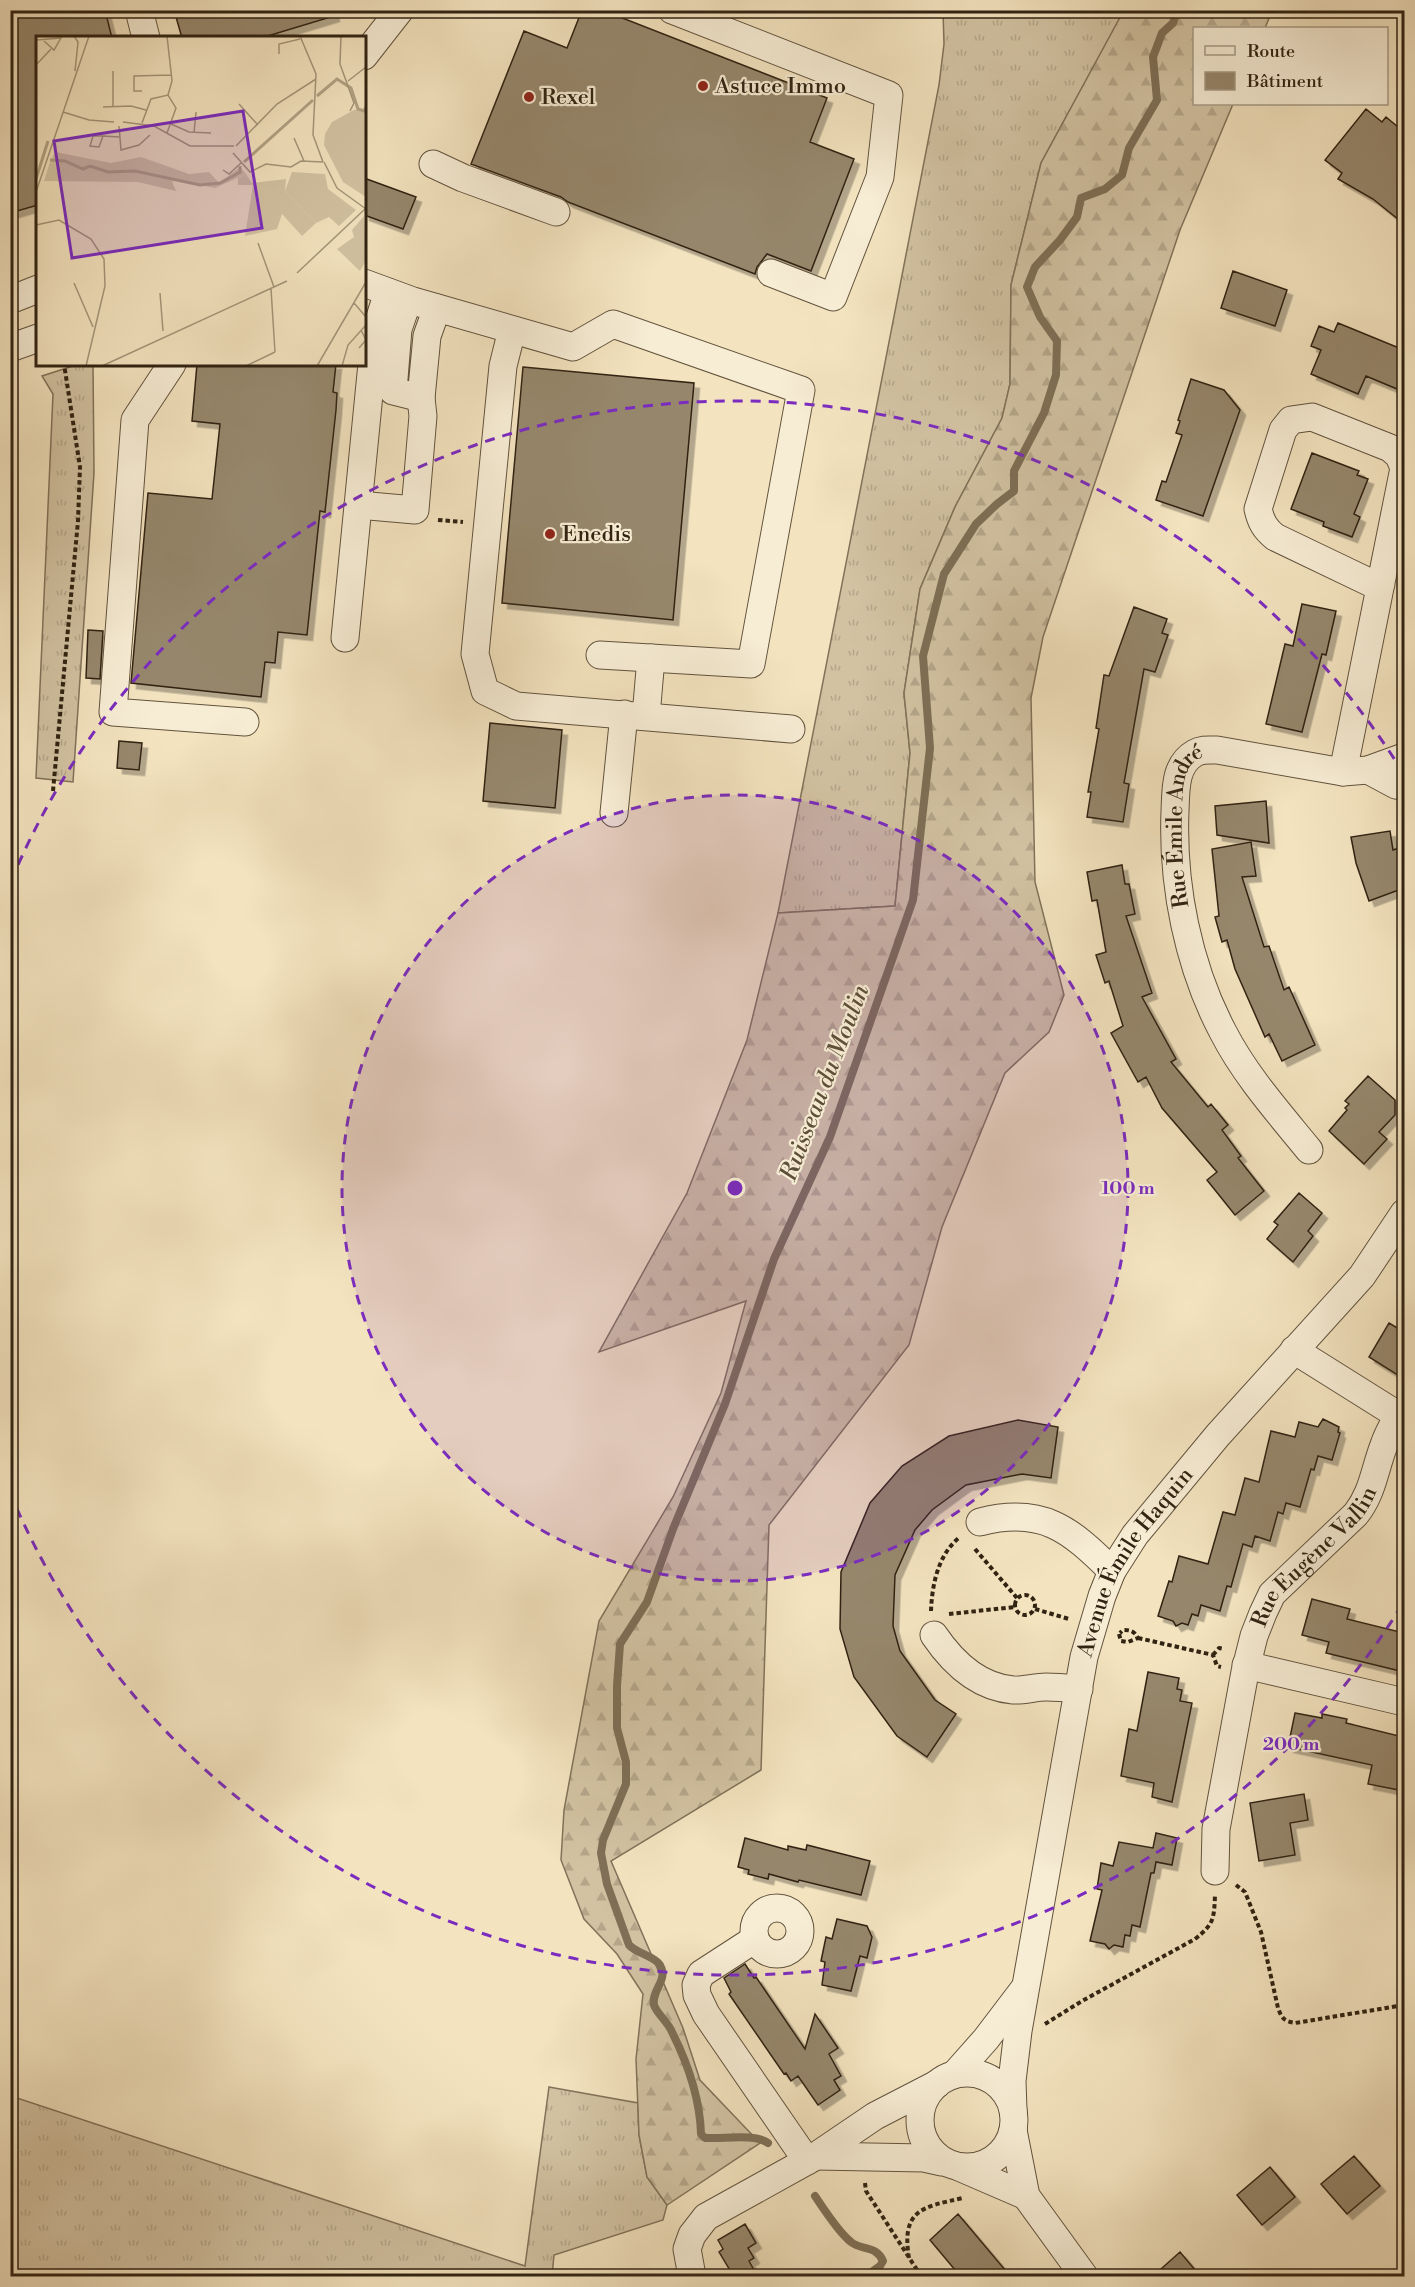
<svg xmlns="http://www.w3.org/2000/svg" width="1415" height="2287" font-family="'Libre Bodoni',serif">
<style>
.grass{fill:url(#grass-tufts);stroke:#82725a;stroke-width:1.5}
.forest{fill:url(#forest-firs);stroke:#82725a;stroke-width:1.5}
.lines{fill:none;stroke-linecap:round;stroke-linejoin:round}
.stream{stroke:#7e6f56;stroke-width:8}
.building{fill:#96876c;stroke:#312312;stroke-width:1.5;filter:url(#shadow)}
.minor-casing{stroke:#62533d;stroke-width:29}
.path{stroke:#312312;stroke-width:4;stroke-dasharray:4.5 3;stroke-linecap:butt}
.minor{stroke:#f7edd5;stroke-width:27}
.ring{fill:none;stroke:#7b2cbf;stroke-width:3;stroke-dasharray:10 8}
.poi-dot{fill:#8f2418;stroke:#f7edd5;stroke-width:2}
.labels{text-anchor:middle;dominant-baseline:central;stroke-width:4.5;stroke-linejoin:round;paint-order:stroke}
.poi-label{font-size:22px;fill:#312312;stroke:#f7edd5;text-anchor:start}
.street-label{font-size:22px;fill:#312312;stroke:#f7edd5}
.water-label{font-size:24px;font-style:italic;fill:#5e4f3a;stroke:#f7edd5}
.inset-river{fill:none;stroke:#b1a284;stroke-width:3}
.inset-road{fill:none;stroke:#a5967a;stroke-width:1.5}
.view{fill:#7b2cbf;fill-opacity:0.15;stroke:#7b2cbf;stroke-width:3}
.inset-edge{fill:none;stroke:#312312;stroke-width:3}
.centre{fill:#7b2cbf;stroke:#f7edd5;stroke-width:3}
.ring-label{font-size:18px;text-anchor:middle;font-weight:bold;fill:#7b2cbf;stroke:#f7edd5;stroke-width:4.5;stroke-linejoin:round;paint-order:stroke}
</style>
<defs>
<pattern id="grass-tufts" width="24" height="20" patternUnits="userSpaceOnUse" patternTransform="scale(1.5)"><rect width="24" height="20" fill="#d2c2a2"/><path d="M3 7l-1-3M5 7V3M7 7l1-3M15 17l-1-3M17 17v-4M19 17l1-3" fill="none" stroke="#b5a68a"/></pattern>
<pattern id="forest-firs" width="22" height="20" patternUnits="userSpaceOnUse" patternTransform="scale(1.5)"><rect width="22" height="20" fill="#d2c2a2"/><path d="M5 1l3.5 6h-7zM16 11l3.5 6h-7z" fill="#b5a68a"/></pattern>
<filter id="shadow"><feDropShadow dx="5.5" dy="5.5" stdDeviation="0" flood-color="#0004"/></filter>
</defs>
<rect width="100%" height="100%" fill="#f3e3bf"/>
<filter id="stains"><feTurbulence type="fractalNoise" baseFrequency=".00333" numOctaves="4"/><feColorMatrix values="0 0 0 0 .2 0 0 0 0 .09 0 0 0 0 .02 0 0 0 .5 -.17"/></filter>
<radialGradient id="worn" r=".72"><stop offset=".6" stop-color="#630" stop-opacity="0"/><stop offset="1" stop-color="#630" stop-opacity=".3"/></radialGradient>
<!-- grass -->
<path class="grass" d="M943 11H1124L1041 163 1011 285 1010 384 1002 418 955 507 920 589 904 693 910 753 895 906 778 913 939 85 944 44Z
M79 364 93 365 94 473 73 782 36 778 53 394 42 376Z
M549 2087 638 2103 639 2135 647 2177 667 2205 663 2220 554 2255 552 2276H11V2096L525 2266Z"/>
<!-- forest -->
<path class="forest" d="M1124 10 1272 11 1265 28H1194V104H1233L1180 230 1043 637 1031 698 1035 882 1064 995 1049 1032 1005 1073 942 1227 909 1345 769 1525 761 1770 611 1861 683 2028 700 2080 760 2143 667 2205 647 2177 639 2135 636 2059 643 1994 617 1954 584 1919 561 1860 564 1810 599 1621 673 1497 721 1393 746 1301 599 1352 687 1193 747 1040 778 913 895 906 910 753 904 693 920 589 955 507 1002 418 1010 384 1011 285 1041 163Z"/>
<g class="lines">
<!-- stream -->
<path class="stream" d="M768 2143C755 2133 724 2139 705 2138L701 2134C700 2098 688 2064 672 2032 668 2022 657 2014 654 2005 651 1990 669 1980 660 1965 653 1955 637 1954 629 1945L607 1884 601 1853 603 1840 626 1784V1762L617 1728V1686L620 1644 647 1602 673 1529 725 1404 774 1259 830 1137 913 900 930 748 923 656 944 574 976 524 997 504 1014 491V471L1044 413 1056 375 1057 341 1040 317 1027 287 1035 267 1060 240 1077 217 1081 198 1105 189 1122 175 1129 148 1157 100 1153 57 1162 33 1173 23 1177 10
M815 2196C823 2208 839 2233 851 2242 862 2251 876 2245 883 2261L880 2266 866 2276"/>
</g>
<!-- building -->
<path class="building" d="M10 10H105L112 38H38V205L10 213Z
M174 10H333L334 16 261 38H182Z
M582 10H602L827 98 810 142 854 159 811 271 767 254 757 267 755 274 568 202 561 197 471 164 524 31 567 48Z
M1366 109 1382 122 1386 117 1404 132V224L1373 199 1338 179 1342 173 1325 160Z
M364 178 416 197 403 229 364 215Z
M1233 271 1287 290 1275 326 1221 308Z
M1338 323 1404 350V389L1399 386 1397 389 1366 376 1358 394 1311 374 1321 350 1311 346 1319 326 1334 332Z
M197 364H336L333 392 337 393 336 410 325 512 320 511 307 635 278 632 275 663 265 662 261 697 131 683 148 493 212 499 220 424 192 421Z
M523 367 694 383 673 620 502 603Z
M1191 379 1224 390 1240 410 1203 516 1156 500 1162 481 1166 482 1182 435 1176 433 1180 421 1178 420Z
M1312 453 1359 471 1357 475 1368 479 1354 514 1360 517 1352 537 1323 526 1324 522 1291 509Z
M1302 604 1336 611 1326 655 1322 654 1302 732 1266 724 1285 644 1293 646Z
M1134 607 1167 619 1162 633 1168 635 1155 672 1144 669 1124 783 1129 784 1123 822 1087 817 1091 792H1088L1099 729 1096 728 1104 675 1109 676Z
M88 630 103 631 100 679 86 678Z
M490 723 562 730 555 808 483 801Z
M119 741 142 743 139 770 117 768Z
M1266 801 1269 843 1217 835 1215 806Z
M1390 831 1393 850 1399 848 1404 867V888L1369 901 1356 863 1351 837Z
M1251 842 1256 876 1242 877 1264 947 1269 946 1284 990 1289 987 1315 1045 1282 1061 1269 1034 1265 1037 1235 969 1227 940 1222 942 1215 917 1219 916 1212 849Z
M1122 865 1125 884H1129L1135 914 1126 916 1152 993 1142 997 1176 1059 1171 1062 1208 1107 1211 1104 1228 1125 1222 1130 1241 1156 1238 1158 1264 1191 1235 1215 1207 1180 1217 1172 1162 1108 1146 1077 1138 1082 1111 1033 1123 1026 1109 981 1105 983 1096 955 1106 952 1097 900 1092 901 1087 872Z
M1368 1076 1395 1100V1115L1379 1132 1387 1139 1364 1164 1329 1131 1347 1110 1345 1108 1349 1104 1345 1101Z
M1299 1193 1322 1213 1308 1231 1313 1236 1293 1262 1267 1239 1278 1225 1274 1222Z
M1389 1323 1404 1332V1379L1369 1357Z
M1323 1419 1339 1427 1338 1432 1340 1433 1332 1460 1318 1456 1314 1470 1311 1469 1300 1507 1286 1503 1283 1514 1278 1512 1270 1541 1255 1536 1252 1547 1243 1544 1231 1587 1227 1586 1220 1611 1201 1605 1198 1616 1192 1614 1188 1625 1182 1623 1176 1626 1173 1621 1158 1616 1169 1581 1172 1582 1179 1556 1208 1564 1223 1512 1235 1515 1245 1478 1259 1482 1271 1431 1295 1437 1299 1422 1318 1427Z
M1018 1420 1058 1427 1051 1478 1022 1474 966 1485 932 1510 915 1530 895 1575 893 1626 900 1651 935 1700 956 1714 927 1757 897 1736 854 1677 840 1629 841 1572 870 1503 902 1466 949 1436Z
M1312 1599 1350 1609 1347 1619 1404 1633V1672L1326 1653 1329 1642 1302 1635Z
M1148 1672 1179 1678 1177 1689 1182 1690 1180 1701 1192 1703 1172 1802 1152 1797 1154 1783 1121 1776 1129 1729 1137 1731Z
M1295 1713 1322 1718V1714L1347 1719 1346 1723 1403 1737 1398 1759 1404 1761V1791L1368 1784 1372 1765 1288 1747Z
M1304 1794 1308 1820 1290 1823 1295 1855 1259 1861 1250 1803Z
M1156 1833 1177 1838 1172 1865 1156 1862 1154 1873H1151L1140 1927 1132 1925 1130 1936 1125 1935 1123 1947 1114 1945 1109 1949 1105 1944 1090 1941 1102 1890 1097 1889 1101 1863 1113 1866 1119 1842 1153 1848Z
M745 1838 788 1850V1846L806 1850 807 1845 870 1861 861 1895 799 1880 798 1882 769 1874 768 1879 748 1874 749 1870 738 1867Z
M837 1919 867 1926 872 1937 867 1958 860 1956 851 1991 822 1985 825 1962 821 1961 826 1937 832 1939Z
M745 1964 754 1978 756 1977 805 2049 815 2014 838 2048 829 2054 841 2076 834 2080 840 2090 818 2105 798 2076 791 2081 786 2073 784 2074 729 1994 731 1992 724 1978Z
M1354 2156 1380 2186 1347 2214 1321 2184Z
M1270 2167 1295 2197 1262 2225 1237 2195Z
M958 2214 1011 2277H961L930 2240Z
M745 2224 756 2243 748 2248 754 2258 749 2261 758 2277H734L719 2252 723 2249 718 2240Z
M1180 2252 1201 2277H1152Z"/>
<g class="lines">
<defs>
<g id="minor">
<path d="M139 10 146 38"/>
<path d="M672 10 889 95 880 177 833 297 771 273"/>
<path d="M364 56 400 10"/>
<path d="M433 164 463 178 556 212"/>
<path d="M364 283 413 301 573 347 613 324 801 390 751 664 600 655"/>
<path d="M10 300 38 289"/>
<path d="M408 300 398 329 393 391 421 398 427 336 437 308"/>
<path d="M512 330 503 366 475 654 485 691 516 706 791 729"/>
<path d="M10 348 38 338"/>
<path d="M172 364 135 420 113 712 245 722"/>
<path d="M358 505 415 510 423 416 421 398"/>
<path d="M345 638 375 333 388 292"/>
<path d="M646 716 651 658"/>
<path d="M1368 770 1396 785 1404 786"/>
<path d="M1343 772 1404 468 1399 456 1390 448 1312 417 1291 420 1283 430 1258 509C1261 522 1265 529 1275 537L1371 583 1381 584"/>
<path d="M614 813 624 714"/>
<path id="s1" d="M1309 1150C1278 1112 1245 1075 1223 1032 1188 966 1172 885 1175 811 1176 791 1174 765 1195 753 1202 749 1209 750 1217 750L1343 772 1368 770 1404 757"/>
<path d="M1294 1350 1404 1419"/>
<path d="M980 1522C1042 1506 1070 1529 1112 1571"/>
<path d="M934 1635C953 1663 978 1687 1013 1690 1023 1691 1035 1687 1046 1687 1057 1687 1068 1688 1079 1689"/>
<path d="M1246 1665 1404 1702"/>
<path id="s2" d="M1215 1871 1216 1829 1245 1672 1254 1636 1263 1613 1272 1594 1356 1514C1373 1492 1374 1471 1384 1445 1387 1435 1393 1425 1398 1416"/>
<circle cx="777" cy="1931" r="23"/>
<path d="M755 1939 701 1974 696 1985 697 1995 706 2014 807 2161"/>
<circle cx="967" cy="2120" r="47"/>
<path d="M955 2074 986 2039 1024 1989"/>
<path id="s3" d="M1013 2110 1012 2081 1018 2031 1084 1657 1102 1596 1112 1571 1135 1535 1218 1435 1362 1276 1404 1213"/>
<path d="M1013 2130 1026 2196 1084 2276"/>
<path d="M816 2156 924 2158 942 2162"/>
<path d="M959 2167 1026 2196"/>
<path d="M692 2276 687 2249 692 2235 706 2217 816 2156 875 2116 937 2084"/>
</g>
</defs>
<!-- minor casing -->
<use href="#minor" class="minor-casing"/>
<!-- path -->
<path class="path" d="M438 520 463 522
M53 791 78 521 80 467 64 364
M975 1549 1017 1598
M1015 1605a10 10 0 1 1 20 0a10 10 0 1 1-20 0Z
M1035 1609 1069 1619
M931 1611C932 1585 938 1554 960 1537
M949 1614 1015 1607
M1119 1634 1121 1641 1128 1642 1138 1638C1134 1631 1131 1630 1123 1630L1120 1633
M1138 1638 1213 1655 1217 1666 1221 1667
M1213 1655 1219 1648 1224 1649
M1236 1885 1245 1892 1261 1932 1278 2008C1282 2019 1284 2021 1295 2023L1404 2005
M1045 2024 1082 2001 1195 1939C1214 1924 1214 1919 1215 1895
M865 2183 866 2191 921 2276
M909 2258C901 2210 922 2207 963 2198"/>
<!-- minor -->
<use href="#minor" class="minor"/>
</g>
<!-- distance rings -->
<circle cx="735" cy="1188" r="393" fill="#7b2cbf" fill-opacity=".12"/>
<g class="ring">
<circle cx="735" cy="1188" r="393"/>
<path d="M1402 1605A786 786 0 0 1 11 1495M11 881A786 786 0 0 1 1402 771"/>
</g>
<!-- markers -->
<g class="poi-dot">
<circle cx="703" cy="86" r="6"/>
<circle cx="529" cy="97" r="6"/>
<circle cx="550" cy="534" r="6"/>
</g>
<g class="labels">
<!-- poi labels -->
<g class="poi-label">
<text x="715" y="86">Astuce Immo</text>
<text x="541" y="97">Rexel</text>
<text x="562" y="534">Enedis</text>
</g>
<!-- street labels -->
<g class="street-label">
<text stroke="none"><textPath href="#s1" startOffset="362">Rue Émile André</textPath></text>
<text stroke="none"><textPath href="#s2" startOffset="340">Rue Eugène Vallin</textPath></text>
<text stroke="none"><textPath href="#s3" startOffset="568">Avenue Émile Haquin</textPath></text>
</g>
<!-- water labels -->
<g class="water-label">
<text transform="translate(825 1083) rotate(-69)">Ruisseau du Moulin</text>
</g>
</g>
<!-- overview -->
<g transform="translate(36 36)">
<rect width="330" height="330" fill="#f3e3bf"/>
<path d="M330 73V161L307 146 288 109 289 98 296 86 318 74ZM14 126 36 134 100 136 102 146 8 145ZM210 138 216 147 250 143 249 155 280 187 266 200 246 178 241 193 209 200 217 149H202V142Z" fill="#d2c2a2"/>
<path d="M19 116 75 127 105 121 153 138 173 136 183 147 204 131 210 138 179 152 135 143 140 155 102 146 99 136 73 138 36 134 14 126Z" fill="#d2c2a2"/>
<path d="M256 136 289 138 292 153 320 174 303 190 293 181 280 187 249 155ZM328 180 330 224 324 235 301 213 318 201 316 194Z" fill="#d2c2a2"/>
<path d="M315 104 330 138 310 147 295 113Z" fill="#d2c2a2"/>
<path class="inset-river" d="M281 60 301 43 315 52 322 73 328 75 330 71M14 124 29 125 47 133 54 130 72 136 99 135 164 149 184 147 204 136V130M208 126 277 64M0 143 12 105"/>
<path class="inset-road" d="M38 0 42 6 39 35M131 0 136 45 132 59M264 0 280 38 277 99 287 126M305 0 304 28 318 67 314 75M0 4 25 2M8 5 18 14 26 0M243 18V8L264 3M0 29 15 13M77 35V70M312 45 330 31M106 55H98V40L136 39M203 68 222 89M67 71 95 70 110 74M27 76 53 84 78 86M87 86 118 90 154 110H198M106 87 115 63 132 59 140 72 131 97M135 88 153 96 175 97M83 90 85 114 103 109 114 99M158 97 160 76M67 100 63 111 54 110 57 100H67L83 101M258 102 268 125M200 110 241 68 280 43M197 117 214 136 230 128 255 131 265 125 287 126M288 126 301 152 330 173M187 134 193 138 205 127M0 156 53 0M0 189 23 184 55 203 68 223 69 250 50 330M222 207 238 251M261 237 329 173M38 247 57 291M235 253 239 316M124 257 127 295M318 267 330 281M323 312 330 304 325 294M66 330 251 245M210 330 239 316M281 330 330 246M306 330 312 309 330 289"/>
<path class="view" d="M207 75 226 192 36 222 18 105Z"/>
<rect width="330" height="330" class="inset-edge"/>
</g>
<circle cx="735" cy="1188" r="9" class="centre"/>
<g class="ring-label">
<text x="1128" y="1194">100 m</text>
<text x="1291" y="1750">200 m</text>
</g>
<!-- margin -->
<rect width="1415" height="2287" fill="none" stroke="#f3e3bf" stroke-width="36"/>
<rect x="12" y="12" width="1391" height="2263" fill="none" stroke="#312312" stroke-width="3"/>
<rect x="18" y="18" width="1379" height="2251" fill="none" stroke="#312312" stroke-width="1.5"/>
<!-- legend -->
<rect x="1193" y="27" width="195" height="78" fill="#f7edd5" stroke="#a89c87" stroke-width="1.5"/>
<rect x="1205" y="46" width="30" height="9" fill="#f7edd5" stroke="#a89c87" stroke-width="1.5"/>
<text x="1247" y="57" font-size="18" fill="#312312">Route</text>
<rect x="1205" y="72" width="30" height="18" fill="#96876c" stroke="#a89c87" stroke-width="1.5"/>
<text x="1247" y="87" font-size="18" fill="#312312">Bâtiment</text>
<rect width="100%" height="100%" filter="url(#stains)"/>
<rect width="100%" height="100%" fill="url(#worn)"/>
</svg>
